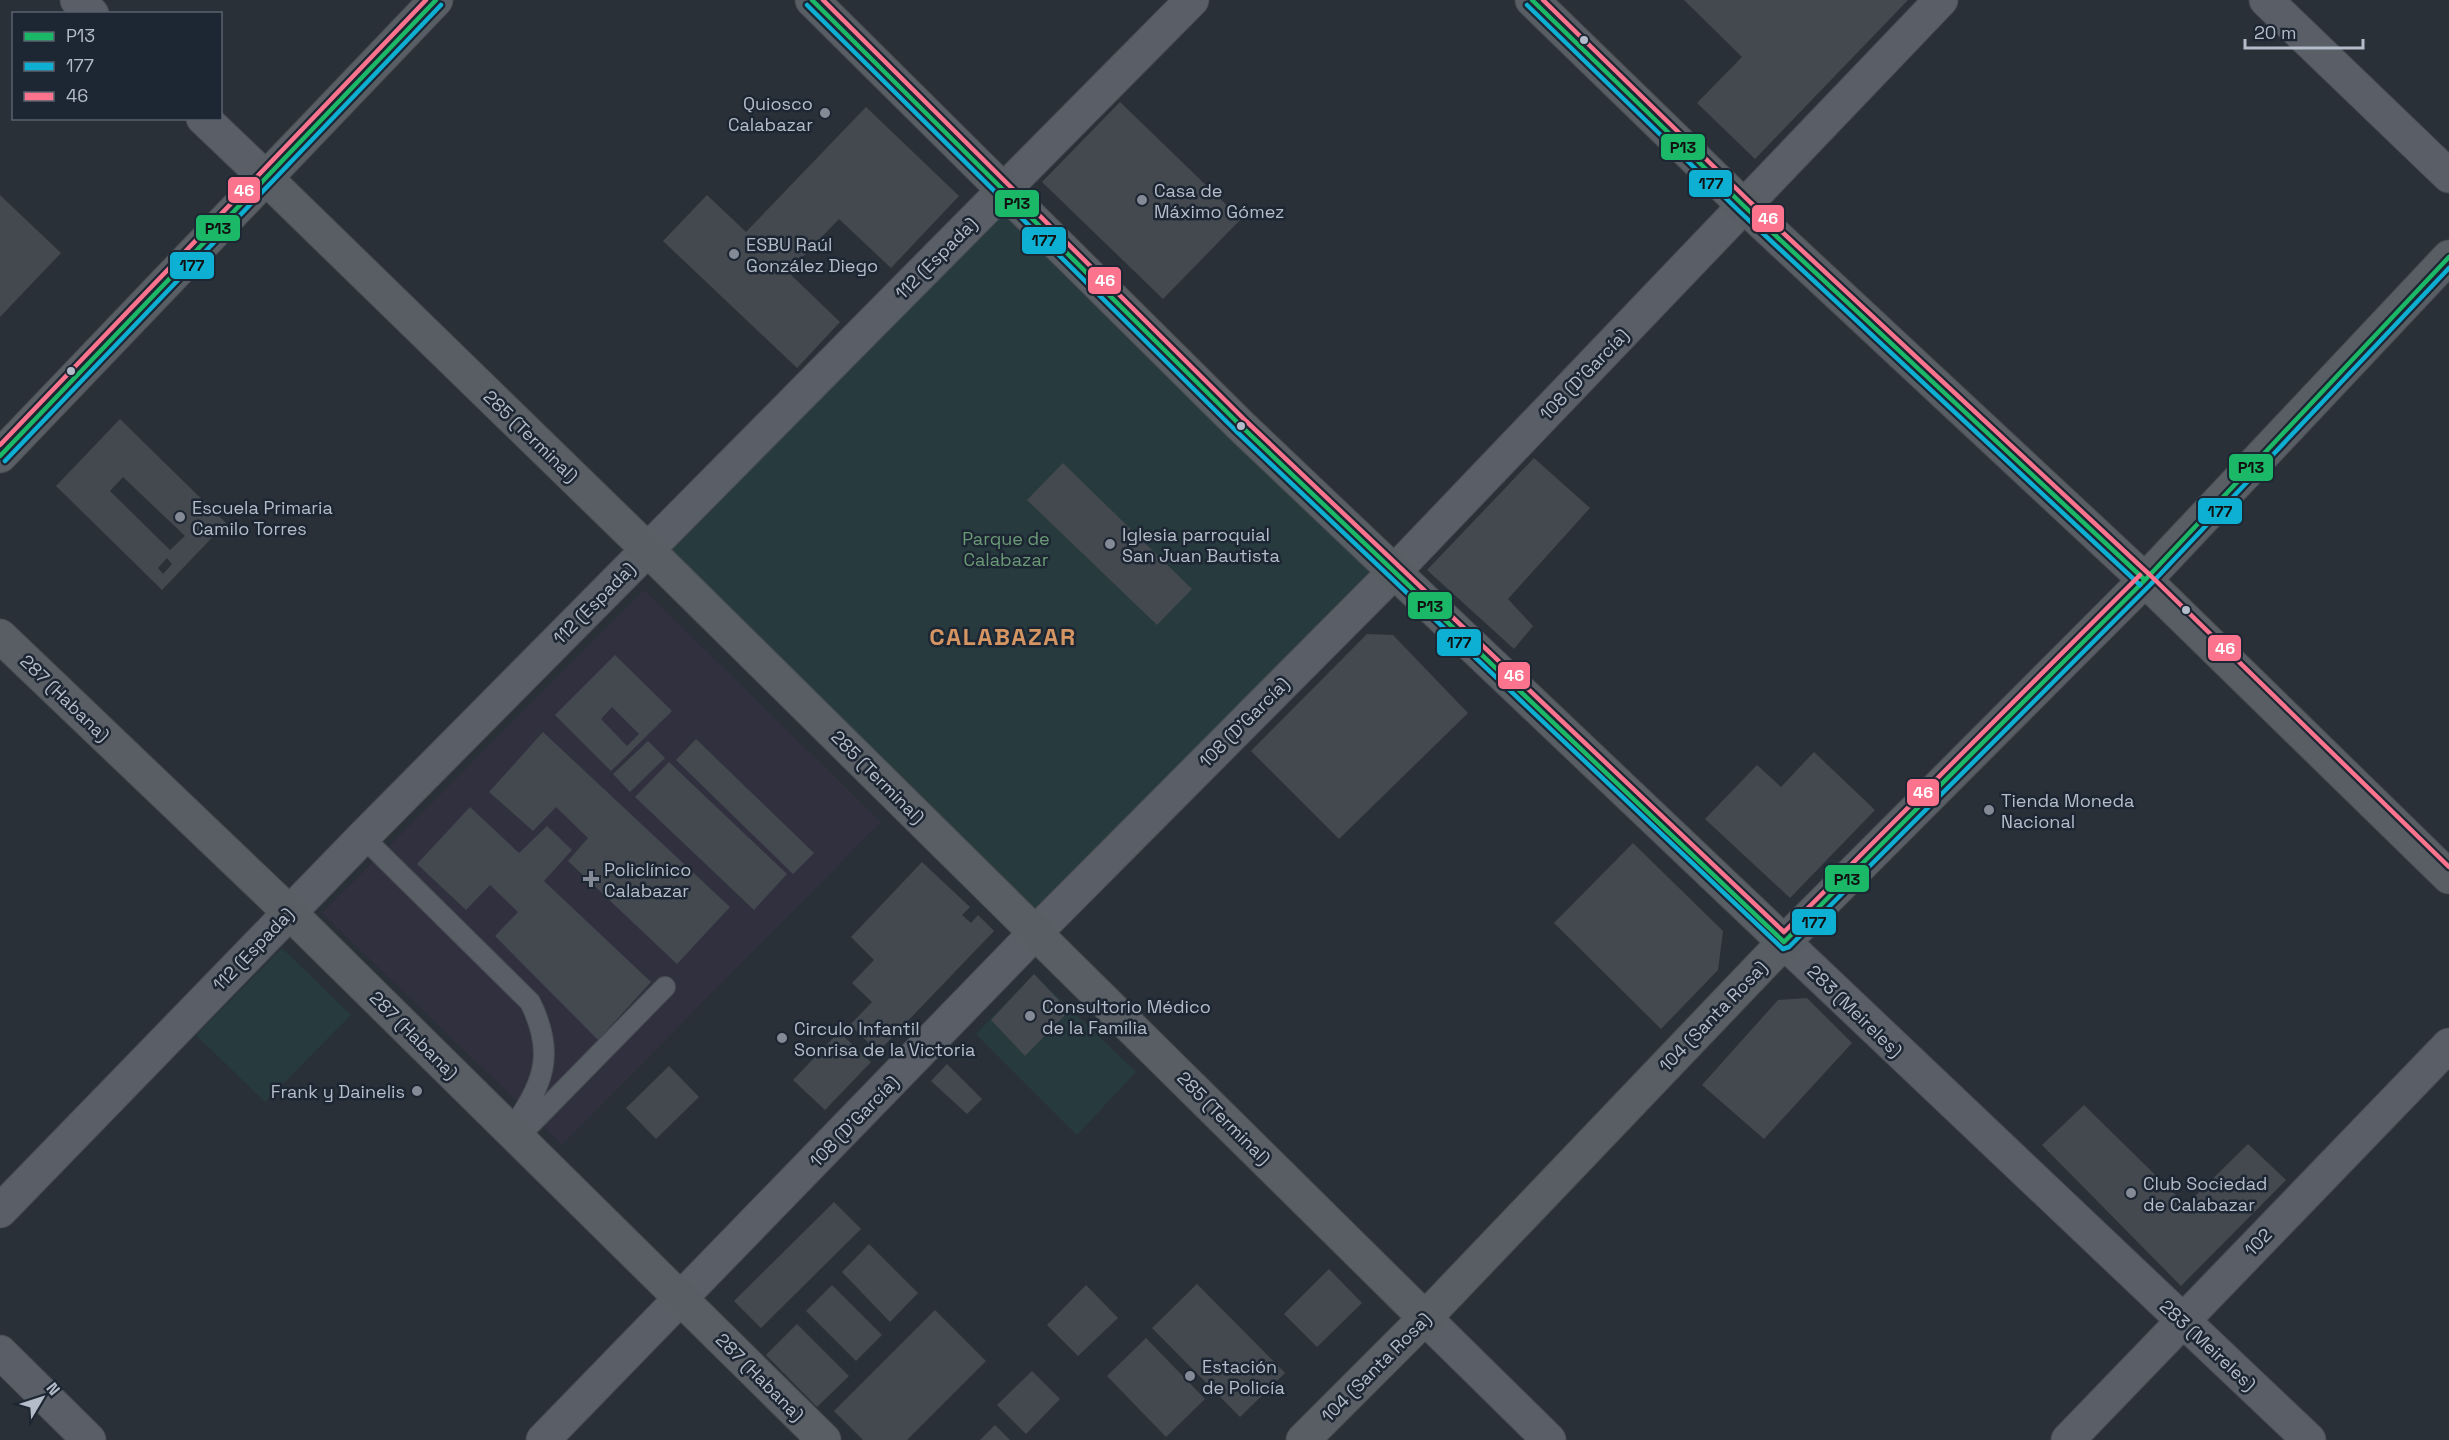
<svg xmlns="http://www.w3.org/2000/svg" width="2449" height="1440" font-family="'Space Grotesk',sans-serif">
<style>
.medical{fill:#31303e}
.green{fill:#273a3e}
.building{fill:#444950;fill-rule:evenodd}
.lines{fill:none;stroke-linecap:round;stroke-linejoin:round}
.lane-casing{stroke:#484c53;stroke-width:22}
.street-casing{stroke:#484c53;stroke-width:35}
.secondary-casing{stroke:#484c53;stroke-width:35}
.lane{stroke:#5a5e66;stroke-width:20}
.street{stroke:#5a5e66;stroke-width:33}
.secondary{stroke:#595d64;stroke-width:33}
.bus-1-casing{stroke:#1d2633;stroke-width:9}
.bus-2-casing{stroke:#1d2633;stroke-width:9}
.bus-3-casing{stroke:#1d2633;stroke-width:9}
.bus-1{stroke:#1ab867;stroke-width:4.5}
.bus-2{stroke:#0dafd3;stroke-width:4.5}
.bus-3{stroke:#fc738d;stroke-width:4.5}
.bus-dot{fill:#b4bcc9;stroke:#1d2633;stroke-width:2}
.poi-dot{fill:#848b96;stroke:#1d2633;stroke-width:2}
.labels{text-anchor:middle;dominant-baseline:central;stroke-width:5;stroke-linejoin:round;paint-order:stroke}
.poi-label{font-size:18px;fill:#b4bcc9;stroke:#1d2633;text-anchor:start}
.street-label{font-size:18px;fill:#b4bcc9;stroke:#1d2633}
.park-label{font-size:18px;fill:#6b9a76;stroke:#1d2633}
.district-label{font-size:24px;font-weight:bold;letter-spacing:1.5px;fill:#d59563;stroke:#1d2633}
.line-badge{stroke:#1d2633;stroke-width:2}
.badge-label{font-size:16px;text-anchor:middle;font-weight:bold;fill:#fff}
.pale-badge-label{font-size:16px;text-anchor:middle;font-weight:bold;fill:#111}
</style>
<rect width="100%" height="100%" fill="#2a3038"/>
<!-- medical -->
<path class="medical" d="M644 590 881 822 562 1145 322 913Z"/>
<!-- green -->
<path class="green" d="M1004 189 1393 573 1036 932 647 549Z
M282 948 351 1015 265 1102 196 1035Z
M1034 974 1136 1072 1077 1135 976 1034Z"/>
<!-- building -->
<path class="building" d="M1684 0H1908L1755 159 1697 103 1742 57Z
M1120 102 1241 219 1163 299 1042 182Z
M866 107 959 196 891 268 839 219 788 272 840 322 797 368 663 241 707 195 746 232Z
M0 195 61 253 0 317Z
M120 419 226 523 162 590 56 486ZM123 477 185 536 170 550 110 491ZM167 558 172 564 163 574 158 568Z
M1534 458 1590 508 1508 599 1533 626 1514 649 1427 570Z
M1063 463 1192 589 1157 625 1027 500Z
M1367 634 1393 635 1468 713 1339 839 1251 751Z
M615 655 672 711 611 771 555 715ZM612 707 639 734 627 746 601 719Z
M543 732 730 907 677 964 568 861 588 838 556 807 533 831 489 792Z
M696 739 814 853 793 874 676 760Z
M648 741 665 758 630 792 613 774Z
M1814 752 1875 810 1790 898 1705 819 1757 765 1781 787Z
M669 762 787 874 754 910 635 797Z
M470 807 519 853 547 826 572 850 544 881 651 982 598 1040 495 936 518 912 490 885 466 910 417 864Z
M1633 843 1723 931 1718 970 1661 1029 1554 923Z
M922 862 970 907 962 915 971 923 978 915 994 931 878 1052 850 1025 872 1002 852 983 874 960 851 937Z
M1034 974 1069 1011 1025 1056 991 1020Z
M1807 998 1852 1043 1764 1139 1702 1085 1778 1000Z
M839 1032 871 1062 825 1110 793 1080Z
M947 1064 982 1099 967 1114 931 1081Z
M669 1066 699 1097 656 1139 626 1108Z
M2084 1105 2186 1205 2248 1144 2286 1180 2181 1286 2042 1145Z
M834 1202 861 1229 761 1328 734 1301Z
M869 1244 918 1293 890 1322 842 1272Z
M1329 1269 1362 1303 1317 1347 1284 1314Z
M1197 1284 1285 1373 1240 1417 1152 1328Z
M832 1285 882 1335 856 1361 806 1311Z
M1086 1285 1118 1318 1078 1356 1047 1325Z
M935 1310 986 1361 907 1440H863L834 1411Z
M797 1324 849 1376 817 1407 766 1355Z
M1146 1338 1205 1399 1166 1437 1107 1376Z
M1032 1371 1060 1399 1026 1434 997 1405Z
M995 1425 1010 1440H980Z"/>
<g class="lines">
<defs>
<path id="lane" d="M363 837 530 1002C557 1056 542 1085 511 1131
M518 1137 665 987"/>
<path id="street" d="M77 0 92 14
M2266 0 2449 176
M203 118 267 179
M1784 942 2309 1440
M0 1211 363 837 1192 0
M1425 1318 1549 1440
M0 1352 89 1440
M543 1440 1036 932 1393 573 1941 0
M2068 1440 2449 1045"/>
<path id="secondary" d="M812 0 1241 426 1784 942
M1532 0 1745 207 2145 580 2449 877
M267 179 647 549 1425 1318
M0 456 436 0
M0 636 289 912 824 1440
M1303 1440 1425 1318 1784 942 2145 580 2449 257"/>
</defs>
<!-- lane casing -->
<use href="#lane" class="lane-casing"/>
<!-- street casing -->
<use href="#street" class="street-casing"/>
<!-- secondary casing -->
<use href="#secondary" class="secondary-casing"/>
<!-- lane -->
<use href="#lane" class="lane"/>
<!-- street -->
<use href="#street" class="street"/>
<!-- secondary -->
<use href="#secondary" class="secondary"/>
<defs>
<path id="bus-1" d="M812 0 1241 426 1784 942 2145 580 2449 257
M1532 0 1745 207 2145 580
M0 456 436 0"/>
<path id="bus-2" d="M807 5 1236 431 1783 949 1789 947 2150 585 2449 268
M1527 5 1740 212 2140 585
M5 461 441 5"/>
<path id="bus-3" d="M823 0 1246 421 1784 932 2140 575
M1543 0 1750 202 2150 575 2449 867
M0 445 426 0"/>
</defs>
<!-- bus-1 casing -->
<use href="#bus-1" class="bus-1-casing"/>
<!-- bus-2 casing -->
<use href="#bus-2" class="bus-2-casing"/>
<!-- bus-3 casing -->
<use href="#bus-3" class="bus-3-casing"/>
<!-- bus-1 -->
<use href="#bus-1" class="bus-1"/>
<!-- bus-2 -->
<use href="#bus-2" class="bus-2"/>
<!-- bus-3 -->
<use href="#bus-3" class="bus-3"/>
</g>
<!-- markers -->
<g class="bus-dot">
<circle cx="1584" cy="40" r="5"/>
<circle cx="71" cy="371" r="5"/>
<circle cx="1241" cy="426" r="5"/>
<circle cx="2186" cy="610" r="5"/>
</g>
<g class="poi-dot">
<circle cx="825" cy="113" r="6"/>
<circle cx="1142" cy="200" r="6"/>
<circle cx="734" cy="254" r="6"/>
<circle cx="180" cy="517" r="6"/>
<circle cx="1110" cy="544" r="6"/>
<circle cx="1989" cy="810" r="6"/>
<path d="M588 870h6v6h6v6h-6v6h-6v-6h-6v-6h6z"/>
<circle cx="1030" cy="1016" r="6"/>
<circle cx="782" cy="1038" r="6"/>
<circle cx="417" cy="1091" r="6"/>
<circle cx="2131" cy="1193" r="6"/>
<circle cx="1190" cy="1376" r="6"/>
</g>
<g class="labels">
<!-- poi labels -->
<g class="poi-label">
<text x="813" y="103" text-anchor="end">Quiosco<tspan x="813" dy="21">Calabazar</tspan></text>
<text x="1154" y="190">Casa de<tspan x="1154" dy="21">Máximo Gómez</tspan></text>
<text x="746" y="244">ESBU Raúl<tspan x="746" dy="21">González Diego</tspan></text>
<text x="192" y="507">Escuela Primaria<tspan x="192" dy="21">Camilo Torres</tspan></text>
<text x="1122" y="534">Iglesia parroquial<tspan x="1122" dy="21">San Juan Bautista</tspan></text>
<text x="2001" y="800">Tienda Moneda<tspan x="2001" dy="21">Nacional</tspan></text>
<text x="604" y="869">Policlínico<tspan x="604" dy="21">Calabazar</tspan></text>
<text x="1042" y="1006">Consultorio Médico<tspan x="1042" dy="21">de la Familia</tspan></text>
<text x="794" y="1028">Circulo Infantil<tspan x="794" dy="21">Sonrisa de la Victoria</tspan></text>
<text x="405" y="1091" text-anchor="end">Frank y Dainelis</text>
<text x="2143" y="1183">Club Sociedad<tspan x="2143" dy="21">de Calabazar</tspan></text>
<text x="1202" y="1366">Estación<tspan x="1202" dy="21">de Policía</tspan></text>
</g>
<!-- street labels -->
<g class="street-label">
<text transform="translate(936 258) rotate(-45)">112 (Espada)</text>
<text transform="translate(1584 374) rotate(-46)">108 (D'García)</text>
<text transform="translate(531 436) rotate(44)">285 (Terminal)</text>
<text transform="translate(594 603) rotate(-45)">112 (Espada)</text>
<text transform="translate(65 698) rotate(44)">287 (Habana)</text>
<text transform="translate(1244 722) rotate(-45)">108 (D'García)</text>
<text transform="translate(878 777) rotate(45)">285 (Terminal)</text>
<text transform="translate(253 949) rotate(-46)">112 (Espada)</text>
<text transform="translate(1855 1011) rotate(44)">283 (Meireles)</text>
<text transform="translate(1713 1016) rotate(-46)">104 (Santa Rosa)</text>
<text transform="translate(414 1035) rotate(45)">287 (Habana)</text>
<text transform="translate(1224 1118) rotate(45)">285 (Terminal)</text>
<text transform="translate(854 1121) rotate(-46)">108 (D'García)</text>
<text transform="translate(2258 1242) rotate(-46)">102</text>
<text transform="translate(2208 1345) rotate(43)">283 (Meireles)</text>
<text transform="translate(1376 1367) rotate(-45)">104 (Santa Rosa)</text>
<text transform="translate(760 1377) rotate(45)">287 (Habana)</text>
</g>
<!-- park labels -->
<g class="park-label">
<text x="1006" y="538">Parque de<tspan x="1006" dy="21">Calabazar</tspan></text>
</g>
<!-- district labels -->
<g class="district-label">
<text x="1003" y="636">CALABAZAR</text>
</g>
</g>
<g class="line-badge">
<rect x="1660" y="133" width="46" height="28" rx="6" fill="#1ab867"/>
<rect x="1688" y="169" width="45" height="29" rx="6" fill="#0dafd3"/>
<rect x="227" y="176" width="34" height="28" rx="6" fill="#fc738d"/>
<rect x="994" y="189" width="46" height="29" rx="6" fill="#1ab867"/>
<rect x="1751" y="204" width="34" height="29" rx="6" fill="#fc738d"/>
<rect x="195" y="214" width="46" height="28" rx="6" fill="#1ab867"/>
<rect x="1021" y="226" width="46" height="29" rx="6" fill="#0dafd3"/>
<rect x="169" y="251" width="46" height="29" rx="6" fill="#0dafd3"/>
<rect x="1087" y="266" width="35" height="29" rx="6" fill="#fc738d"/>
<rect x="2228" y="453" width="46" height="29" rx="6" fill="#1ab867"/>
<rect x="2197" y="497" width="46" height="28" rx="6" fill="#0dafd3"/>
<rect x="1407" y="591" width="46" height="29" rx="6" fill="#1ab867"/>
<rect x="1436" y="628" width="46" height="29" rx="6" fill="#0dafd3"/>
<rect x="2207" y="634" width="35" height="28" rx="6" fill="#fc738d"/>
<rect x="1497" y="661" width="34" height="29" rx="6" fill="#fc738d"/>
<rect x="1906" y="778" width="34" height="29" rx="6" fill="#fc738d"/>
<rect x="1824" y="864" width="46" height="29" rx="6" fill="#1ab867"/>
<rect x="1791" y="908" width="46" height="28" rx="6" fill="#0dafd3"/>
</g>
<g class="badge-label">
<text x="244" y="196">46</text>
<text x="1768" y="224">46</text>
<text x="1105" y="286">46</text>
<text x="2225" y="654">46</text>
<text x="1514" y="681">46</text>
<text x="1923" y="798">46</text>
</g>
<g class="pale-badge-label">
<text x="1683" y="153">P13</text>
<text x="1711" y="189">177</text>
<text x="1017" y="209">P13</text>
<text x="218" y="234">P13</text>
<text x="1044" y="246">177</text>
<text x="192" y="271">177</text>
<text x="2251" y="473">P13</text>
<text x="2220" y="517">177</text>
<text x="1430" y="612">P13</text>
<text x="1459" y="648">177</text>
<text x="1847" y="885">P13</text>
<text x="1814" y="928">177</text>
</g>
<!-- legend -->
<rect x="12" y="12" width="210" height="108" fill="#1d2633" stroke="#59626f" stroke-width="1.5"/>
<rect x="24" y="32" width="30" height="9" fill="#1ab867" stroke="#59626f" stroke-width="1.5"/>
<text x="66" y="42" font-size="18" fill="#b4bcc9">P13</text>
<rect x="24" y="62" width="30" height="9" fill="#0dafd3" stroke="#59626f" stroke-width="1.5"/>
<text x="66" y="72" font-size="18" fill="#b4bcc9">177</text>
<rect x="24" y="92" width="30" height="9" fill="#fc738d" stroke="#59626f" stroke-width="1.5"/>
<text x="66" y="102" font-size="18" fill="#b4bcc9">46</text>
<!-- north arrow -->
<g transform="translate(42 1398) rotate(51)" stroke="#1d2633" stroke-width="4.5" paint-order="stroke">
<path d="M0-4.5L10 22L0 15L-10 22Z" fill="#b4bcc9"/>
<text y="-9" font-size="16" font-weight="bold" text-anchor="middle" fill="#b4bcc9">N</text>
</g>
<!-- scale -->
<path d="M2245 39v9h118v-9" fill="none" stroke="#b4bcc9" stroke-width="3"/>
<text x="2254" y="39" font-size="18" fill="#b4bcc9" stroke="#1d2633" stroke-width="4.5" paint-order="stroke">20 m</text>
</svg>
